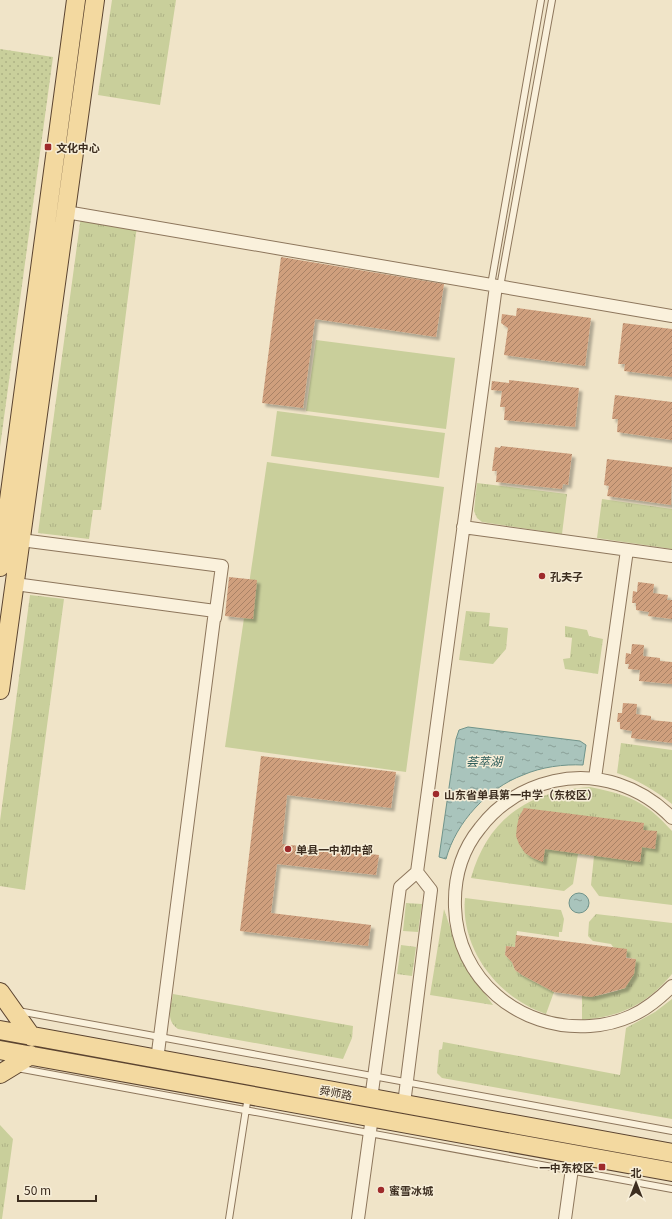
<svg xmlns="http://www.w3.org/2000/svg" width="672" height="1219" font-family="Georgia,'Noto Sans SC',serif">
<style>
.grass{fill:url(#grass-tufts)}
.park{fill:url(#park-dots)}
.garden{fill:#c9cf9b}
.water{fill:url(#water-ripples);stroke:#6f938a}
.building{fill:url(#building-hatch);filter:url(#shadow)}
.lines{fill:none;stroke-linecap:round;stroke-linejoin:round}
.lane-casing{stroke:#8d765c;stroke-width:8}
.street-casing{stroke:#8d765c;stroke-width:14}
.primary-casing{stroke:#5b4430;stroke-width:20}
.lane{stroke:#faf1dc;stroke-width:6}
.street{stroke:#faf1dc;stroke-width:12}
.primary{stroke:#f3d9a0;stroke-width:18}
.poi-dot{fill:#9e2a2b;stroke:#f7eed8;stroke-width:1.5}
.labels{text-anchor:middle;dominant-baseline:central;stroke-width:3;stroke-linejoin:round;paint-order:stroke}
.poi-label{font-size:11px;font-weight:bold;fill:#3d2e20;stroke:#f7eed8;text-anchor:start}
.street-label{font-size:11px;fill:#3d2e20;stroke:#f7eed8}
.water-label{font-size:12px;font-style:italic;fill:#2f5d5a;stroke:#f7eed8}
</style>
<defs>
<pattern id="grass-tufts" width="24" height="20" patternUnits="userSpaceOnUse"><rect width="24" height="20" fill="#c9cf9b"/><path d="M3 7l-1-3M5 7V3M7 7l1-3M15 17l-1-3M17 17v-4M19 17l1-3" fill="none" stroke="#aeb285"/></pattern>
<pattern id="park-dots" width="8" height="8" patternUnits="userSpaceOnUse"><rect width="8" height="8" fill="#c9cf9b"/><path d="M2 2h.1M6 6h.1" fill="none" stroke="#aeb285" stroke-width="1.8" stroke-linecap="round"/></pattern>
<pattern id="water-ripples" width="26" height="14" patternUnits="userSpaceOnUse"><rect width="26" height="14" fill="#a9c4bc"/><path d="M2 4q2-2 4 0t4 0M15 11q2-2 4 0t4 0" fill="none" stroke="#8ba098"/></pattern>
<pattern id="building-hatch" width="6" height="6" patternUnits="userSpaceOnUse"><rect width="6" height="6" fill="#cf9f7d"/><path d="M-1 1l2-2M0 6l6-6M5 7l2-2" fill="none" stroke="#a98266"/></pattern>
<filter id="shadow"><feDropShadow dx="3.5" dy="3.5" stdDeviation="1" flood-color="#0004"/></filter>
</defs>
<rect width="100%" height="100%" fill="#f0e4c8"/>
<!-- grass -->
<path class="grass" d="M112 0H176L160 105 98 95Z
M81 216 137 226 101 510H93L89 539 38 533Z
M477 483 567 494 562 534 482 522 477 518 474 511Z
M602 499 672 509V549L597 538Z
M30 595 64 599 25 890 0 886V821Z
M466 611 490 613 489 626 508 628 506 649 493 664 459 660Z
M565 626 587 630 589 636 603 639 598 674 565 669 563 659 570 658 572 638 565 637Z
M621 743 672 750V804C655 790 638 780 617 773Z
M590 787C629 795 645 801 672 831V905L599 896 591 885 594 856 578 854 573 884 564 891 471 878C488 818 529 791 590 787Z
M465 898 561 910 564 919 562 932H559V937L517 931 515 947 506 946 505 955 512 962 515 970 522 975 554 992 546 1014C498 998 460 949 465 898Z
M406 903 422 904 418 932 403 931Z
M444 909C455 945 471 975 493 1005L430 995Z
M596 914 672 923V974C646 1005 622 1016 582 1020V996C597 997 611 993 625 988L636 959C625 958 617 953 611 944L593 941 588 936 589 922Z
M401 945 416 947 412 976 397 974Z
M173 994 353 1026 352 1038 343 1059 178 1029C165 1020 171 1007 173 994Z
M672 999V1119L442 1078 437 1073 439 1050 442 1049 443 1042 620 1075 626 1028 655 1012Z
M0 1125 13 1139 2 1219H0Z"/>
<!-- park -->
<path class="park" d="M0 49 53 57 0 447Z"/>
<!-- garden -->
<path class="garden" d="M316 340 455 358 446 429 306 411Z
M277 411 445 433 439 478 271 456Z
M267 462 444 487 406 772 225 747Z"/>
<!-- water -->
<path class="water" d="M468 727 580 741 586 745 583 765C564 764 541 767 523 775 488 788 456 822 446 859L439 857 456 739 459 730Z
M569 903a10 10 0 1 1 20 0a10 10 0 1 1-20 0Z"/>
<!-- building -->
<path class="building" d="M281 257 444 284 436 337 315 319 303 408 262 403Z
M517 308 591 318 585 366 504 355 508 328 501 323 502 314 516 316Z
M623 323 672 329V377L624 371 625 364H618Z
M509 380 579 388 575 427 504 420 505 407H500L502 391 491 390 492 381 509 383Z
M615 395 672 402V440L617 432 618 419H612Z
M501 446 572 454 568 485 563 484 562 489 496 482 497 471H492L495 447 500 448Z
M607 459 672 467 671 505 607 496 609 486 604 485Z
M229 577 257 580 253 619 225 616Z
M638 582 654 584 653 593 668 595 667 600H672V619L648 616 649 612 636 610V603H632L633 591 637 592Z
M632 644 644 645 643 656 660 658V661L672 662V684L639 681 640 670 628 669 629 664H625L626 653 631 654Z
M623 703 637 704 636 714 651 716V720L672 722V743L631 738 632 731 620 729V722H617L618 713H622Z
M261 756 396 772 391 808 287 795 282 844 379 855 376 875 277 864 271 913 371 925 368 946 240 931Z
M524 808 644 823 643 830 657 831 655 849 642 847 640 862 545 849 543 862 533 858 525 853 519 844 516 836 517 826 519 817Z
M516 935 627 949 626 958 636 959 634 974 625 988 603 994 591 997 554 992 522 975 515 970 512 962 505 955 506 946 515 947Z"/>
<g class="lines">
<defs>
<path id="lane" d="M491 285 541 0
M500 287 552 0
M18 1011 672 1131
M17 1068 672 1189
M229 1219 248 1096"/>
<path id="street" d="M66 212 672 316
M463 527 672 556
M21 540 222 566 215 618
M15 584 215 611 157 1060
M595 778 627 550
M672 818C642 787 598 771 554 781 524 788 499 803 480 828 462 850 454 878 455 907 457 979 519 1031 590 1026 604 1025 618 1022 631 1016 647 1009 660 998 672 986
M371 1099 400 887 417 872 496 286
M404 1104 431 890 417 872
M358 1219 372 1117
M565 1219 574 1154"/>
<path id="primary" d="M0 567 76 0
M0 690 95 0
M0 992 32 1037
M0 1030 672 1153
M0 1050 672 1172
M0 1074 31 1055"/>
</defs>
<!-- lane casing -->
<use href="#lane" class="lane-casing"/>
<!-- street casing -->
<use href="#street" class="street-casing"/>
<!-- primary casing -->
<use href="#primary" class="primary-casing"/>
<!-- lane -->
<use href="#lane" class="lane"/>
<!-- street -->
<use href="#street" class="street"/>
<!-- primary -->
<use href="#primary" class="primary"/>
</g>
<!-- markers -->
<g class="poi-dot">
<rect x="44" y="143" width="8" height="8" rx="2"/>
<circle cx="542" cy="576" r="4"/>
<circle cx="436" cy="794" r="4"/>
<circle cx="288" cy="849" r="4"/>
<rect x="598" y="1163" width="8" height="8" rx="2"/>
<circle cx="381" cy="1190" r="4"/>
</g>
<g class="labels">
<!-- poi labels -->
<g class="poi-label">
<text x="56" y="147">文化中心</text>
<text x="550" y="576">孔夫子</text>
<text x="444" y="794">山东省单县第一中学（东校区）</text>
<text x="296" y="849">单县一中初中部</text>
<text x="594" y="1167" text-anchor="end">一中东校区</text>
<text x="389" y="1190">蜜雪冰城</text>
</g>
<!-- street labels -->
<g class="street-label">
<text transform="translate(336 1092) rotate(10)">舜师路</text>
</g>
<!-- water labels -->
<g class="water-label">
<text x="484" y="760">荟萃湖</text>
</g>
</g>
<!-- north arrow -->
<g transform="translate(636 1183)" stroke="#f7eed8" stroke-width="3" paint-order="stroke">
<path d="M0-3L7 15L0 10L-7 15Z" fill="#3d2e20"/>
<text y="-6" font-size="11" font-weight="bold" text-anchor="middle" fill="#3d2e20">北</text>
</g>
<!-- scale -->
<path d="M18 1195v6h78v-6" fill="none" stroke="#3d2e20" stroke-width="2"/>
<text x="24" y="1195" font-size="12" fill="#3d2e20" stroke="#f7eed8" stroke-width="3" paint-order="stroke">50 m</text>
</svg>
